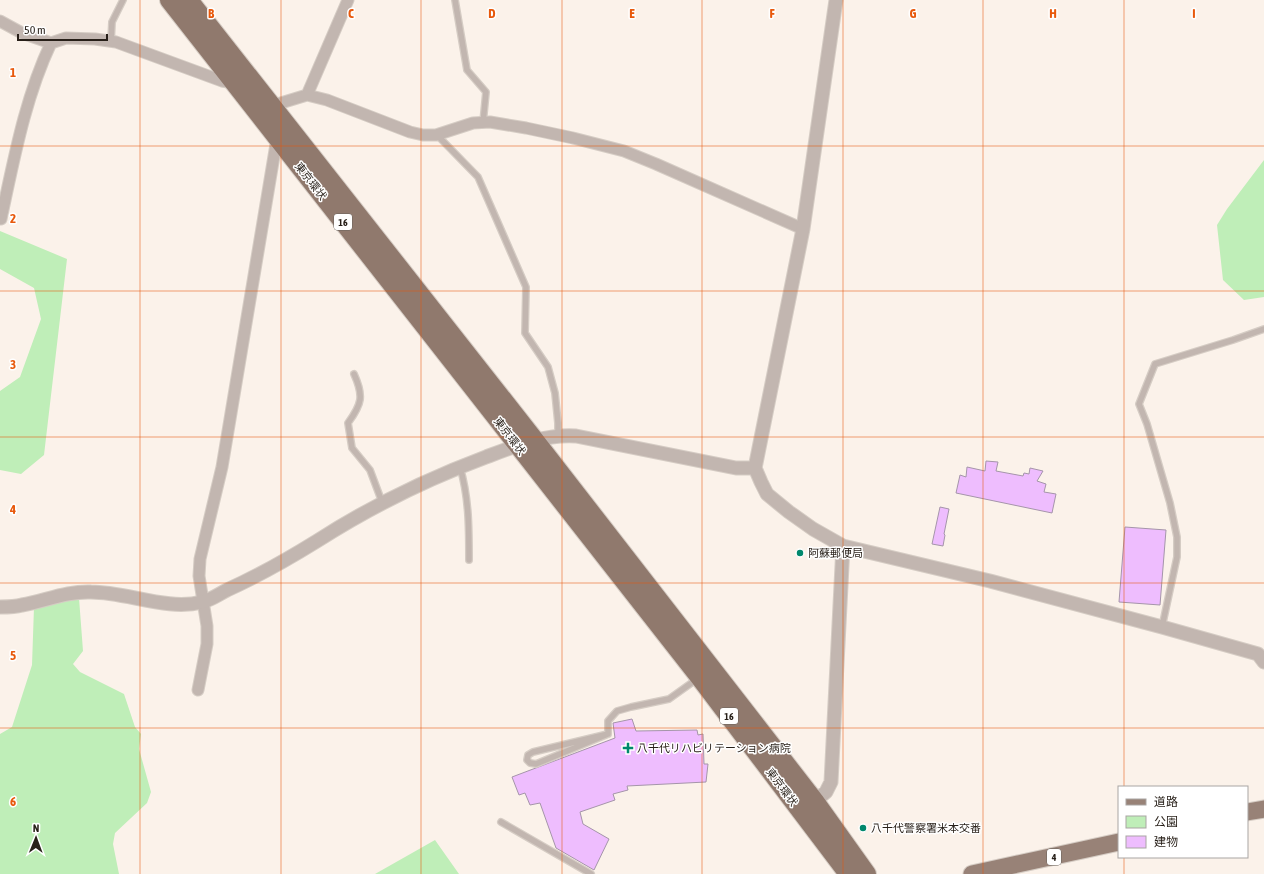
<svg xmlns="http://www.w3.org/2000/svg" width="1264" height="874" font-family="'Asap Condensed','Noto Sans JP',sans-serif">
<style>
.green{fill:#bfeeb8}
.building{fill:#eebdfe;stroke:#a595aa}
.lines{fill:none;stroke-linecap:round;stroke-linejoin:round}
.service-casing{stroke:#d5ccc4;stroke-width:8}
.minor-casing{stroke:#d5ccc4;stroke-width:13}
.tertiary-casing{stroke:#d5ccc4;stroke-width:15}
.primary-casing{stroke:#d5ccc4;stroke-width:19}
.trunk-casing{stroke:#d5ccc4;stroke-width:20}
.service{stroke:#c2b6b0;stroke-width:5.5}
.minor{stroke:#c2b6b0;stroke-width:11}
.tertiary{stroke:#c2b6b0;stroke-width:13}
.primary{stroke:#988277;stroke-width:17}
.trunk{stroke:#90796d;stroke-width:18}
.grid{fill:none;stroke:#e8590c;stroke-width:1;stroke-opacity:0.55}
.poi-dot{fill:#00886d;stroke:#fff;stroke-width:1.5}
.labels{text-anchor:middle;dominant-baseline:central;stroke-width:3;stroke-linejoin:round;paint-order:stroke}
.shield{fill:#fff;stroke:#68625d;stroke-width:1}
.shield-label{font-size:10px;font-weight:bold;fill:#271f18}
.street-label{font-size:11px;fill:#271f18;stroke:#fff}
.poi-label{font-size:11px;fill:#271f18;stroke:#fff;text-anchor:start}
.grid-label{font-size:13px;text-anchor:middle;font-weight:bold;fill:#e8590c;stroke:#fff;stroke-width:3;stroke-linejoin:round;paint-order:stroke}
</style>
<rect width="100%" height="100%" fill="#fbf2ea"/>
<!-- green -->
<path class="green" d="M1264 160V297L1244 300 1223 280 1217 225 1227 209Z
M0 231 67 259 44 455 21 474 0 470V391L20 377 41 319 34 288 0 269Z
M79 598 83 651 73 664 80 672 124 694 135 727 141 734 139 749 151 792 147 803 115 833 113 844 119 874H0V734L12 727 32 665 34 607Z
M435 840 459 874H375Z"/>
<!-- building -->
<path class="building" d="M986 461 998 462 996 471 1023 476 1024 473 1029 474 1030 468 1043 471 1037 481 1046 484 1044 492 1056 494 1052 513 956 493 960 475 966 477 967 467 985 471Z
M940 507 949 509 944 534 945 535 943 546 932 544Z
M1125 527 1166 530 1160 605 1119 602Z
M632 719 636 731 697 730 698 735 703 734 704 764H708L706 782 627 786 628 790 613 794 615 800 580 812 583 824 609 839 594 870 556 848 540 803 530 805 525 793 519 795 512 777 615 738 613 723Z"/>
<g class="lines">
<defs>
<path id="service" d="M455 0 467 70 486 92 483 123
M111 42 112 22 123 0
M437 135 478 177 526 287 525 333 548 367 555 393 558 423V436
M354 374C364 396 362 404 348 423L352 448 370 470 382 502
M460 467C469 498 469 528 469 560
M1162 627 1177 557V537L1170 503 1147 424 1139 404 1155 364 1233 340 1264 329
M608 734 536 764 530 763 527 760 528 755 533 752Z
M608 734V721L617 711 631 707 669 699 697 679
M501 822 591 874"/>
<path id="minor" d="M0 21 22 33 51 43
M307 95 348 0
M271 106 307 95 327 100 410 132 423 135H436L473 123 490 122 526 128 573 138 624 151 656 164 803 229
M1 219C14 159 25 98 51 43L66 38 95 39 116 42 222 81 234 83
M198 690 207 644V626L199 576 200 559 222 467 277 138"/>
<path id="tertiary" d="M836 0 803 229 755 468 761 482 767 494 789 512 813 529 843 546 990 581 1162 627 1258 654 1264 662
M0 607C7 607 15 607 22 605 45 601 67 591 91 592 127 592 167 611 202 602 211 600 219 594 227 590 258 576 288 559 317 541 370 507 427 479 486 457 515 446 545 434 576 436L736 468H755
M815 801 826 792 831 782 843 546"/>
<path id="primary" d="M1247 812 1264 809
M972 874 1119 842"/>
<path id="trunk" d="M169 0 699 677 848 874
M189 0 535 440 815 801 867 874"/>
</defs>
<!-- service casing -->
<use href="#service" class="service-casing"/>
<!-- minor casing -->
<use href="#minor" class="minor-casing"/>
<!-- tertiary casing -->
<use href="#tertiary" class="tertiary-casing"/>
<!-- primary casing -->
<use href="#primary" class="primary-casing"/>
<!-- trunk casing -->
<use href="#trunk" class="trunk-casing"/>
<!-- service -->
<use href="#service" class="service"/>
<!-- minor -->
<use href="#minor" class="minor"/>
<!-- tertiary -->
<use href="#tertiary" class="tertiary"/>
<!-- primary -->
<use href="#primary" class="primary"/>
<!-- trunk -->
<use href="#trunk" class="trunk"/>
</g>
<!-- grid -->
<path class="grid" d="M140 0V874M281 0V874M421 0V874M562 0V874M702 0V874M843 0V874M983 0V874M1124 0V787M0 146H1264M0 291H1264M0 437H1264M0 583H1264M0 728H1264M1124 857V874"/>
<!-- markers -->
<g class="poi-dot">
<circle cx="800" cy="553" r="4"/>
<path d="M626 742h4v4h4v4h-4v4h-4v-4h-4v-4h4z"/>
<circle cx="863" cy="828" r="4"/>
</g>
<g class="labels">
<!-- shield labels -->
<g class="shield">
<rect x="334" y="214" width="18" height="16" rx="3"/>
<rect x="720" y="708" width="18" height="16" rx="3"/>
<rect x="1047" y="849" width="14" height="16" rx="3"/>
</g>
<g class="shield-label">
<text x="343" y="222">16</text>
<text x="729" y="716">16</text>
<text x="1054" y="857">4</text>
</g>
<!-- street labels -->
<g class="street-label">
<text transform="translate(311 181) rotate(52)">東京環状</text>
<text transform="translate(510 436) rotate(52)">東京環状</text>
<text transform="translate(782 787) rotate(53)">東京環状</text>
</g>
<!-- poi labels -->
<g class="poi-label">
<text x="808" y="553">阿蘇郵便局</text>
<text x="637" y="748">八千代リハビリテーション病院</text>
<text x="871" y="828">八千代警察署米本交番</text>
</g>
</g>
<g class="grid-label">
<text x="211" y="18">B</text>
<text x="351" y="18">C</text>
<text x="492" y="18">D</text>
<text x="632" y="18">E</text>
<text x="772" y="18">F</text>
<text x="913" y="18">G</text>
<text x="1053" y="18">H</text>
<text x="1194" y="18">I</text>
<text x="13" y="77">1</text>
<text x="13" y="223">2</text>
<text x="13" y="369">3</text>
<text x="13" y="514">4</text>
<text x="13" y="660">5</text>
<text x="13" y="806">6</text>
</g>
<!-- legend -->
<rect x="1118" y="786" width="130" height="72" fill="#ffffff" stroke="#a9a5a3"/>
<rect x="1126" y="799" width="20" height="6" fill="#988277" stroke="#a9a5a3"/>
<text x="1154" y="806" font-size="12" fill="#271f18">道路</text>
<rect x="1126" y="816" width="20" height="12" fill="#bfeeb8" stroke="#a9a5a3"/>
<text x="1154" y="826" font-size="12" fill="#271f18">公園</text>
<rect x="1126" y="836" width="20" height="12" fill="#eebdfe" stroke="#a9a5a3"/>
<text x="1154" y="846" font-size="12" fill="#271f18">建物</text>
<!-- north arrow -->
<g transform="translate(36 838) rotate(1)" stroke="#ffffff" stroke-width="3" paint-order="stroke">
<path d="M0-3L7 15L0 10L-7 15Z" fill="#271f18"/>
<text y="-6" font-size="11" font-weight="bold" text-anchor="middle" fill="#271f18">N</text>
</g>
<!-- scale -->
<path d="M18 34v6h89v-6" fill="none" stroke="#271f18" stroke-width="2"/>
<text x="24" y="34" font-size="12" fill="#271f18" stroke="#ffffff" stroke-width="3" paint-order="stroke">50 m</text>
</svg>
